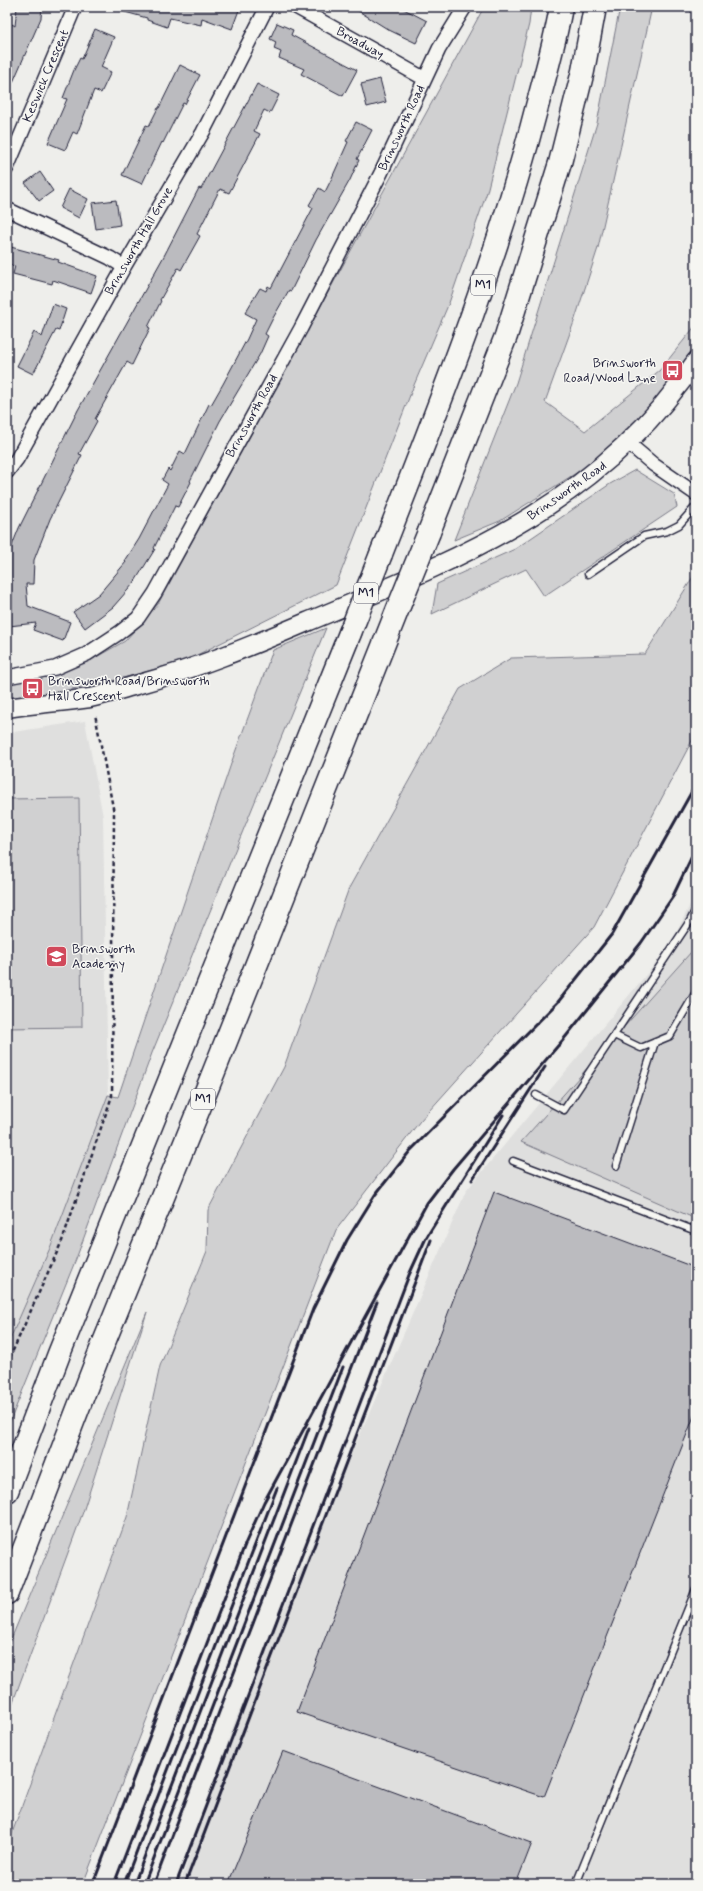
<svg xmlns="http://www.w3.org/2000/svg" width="703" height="1891" font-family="Mynerve,sans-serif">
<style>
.built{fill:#dfdfde}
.green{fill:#d0d0d1;stroke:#797986}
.building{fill:#bbbbbf;stroke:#22223b}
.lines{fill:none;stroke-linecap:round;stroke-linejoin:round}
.lane-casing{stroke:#22223b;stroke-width:9}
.street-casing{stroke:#22223b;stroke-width:16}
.secondary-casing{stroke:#22223b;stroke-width:21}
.highway-casing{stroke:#22223b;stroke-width:25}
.path{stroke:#22223b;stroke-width:2.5;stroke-dasharray:4 3;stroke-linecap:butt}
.lane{stroke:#f6f6f2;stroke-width:6}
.street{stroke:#f6f6f2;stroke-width:13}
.secondary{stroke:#f6f6f2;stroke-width:18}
.highway{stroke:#f6f6f2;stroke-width:22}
.rail{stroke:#22223b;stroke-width:3}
.highway-bridge-casing{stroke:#22223b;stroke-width:25;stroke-linecap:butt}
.highway-bridge{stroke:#f6f6f2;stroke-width:22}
.labels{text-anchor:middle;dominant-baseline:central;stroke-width:3;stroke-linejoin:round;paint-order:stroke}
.shield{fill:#f6f6f2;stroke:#626272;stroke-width:1}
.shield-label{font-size:12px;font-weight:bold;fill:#22223b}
.street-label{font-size:13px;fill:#22223b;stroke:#f6f6f2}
.poi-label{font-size:13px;fill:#22223b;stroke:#f6f6f2;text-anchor:start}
</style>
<rect width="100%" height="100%" fill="#eeeeeb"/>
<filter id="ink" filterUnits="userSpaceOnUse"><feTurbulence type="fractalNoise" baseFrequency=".025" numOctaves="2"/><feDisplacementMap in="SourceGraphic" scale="8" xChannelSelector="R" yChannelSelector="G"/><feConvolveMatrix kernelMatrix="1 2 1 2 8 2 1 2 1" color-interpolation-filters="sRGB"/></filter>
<g filter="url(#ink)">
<!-- built -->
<path class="built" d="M85 721 103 817 108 1095 50 1248 7 1346V733Z
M696 892V1884H180L235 1721 466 1191 670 946Z"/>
<!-- green -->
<path class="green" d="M484 7H531L529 24 487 192 449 303 414 385 336 585 187 660 116 680 47 694 7 699V684L61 672 91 660 125 641 158 604Z
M620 7H652L598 248 575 319 545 402 585 431 660 370 696 325V344L647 414 592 463 500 521 454 540 516 383 597 123Z
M635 470 674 494 677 507 544 596 526 569 432 614 437 584 515 549 610 484Z
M696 572V733L594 927 420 1121 336 1230 83 1884H7V1847L127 1517 160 1366 207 1251 208 1210 284 1067 349 888 460 689 511 658 645 654Z
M326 628 152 1053 76 1259 7 1429V1346L50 1248 108 1095 118 1097 233 758 273 650Z
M79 798 82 1027 7 1028V799Z
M696 943V1219L521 1142 692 951Z
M147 1312 83 1512 7 1718V1649Z"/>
<!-- building -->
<path class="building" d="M17 7H42L41 18 7 96V36L12 24 15 26Z
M121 7H230L239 10 232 29 202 18 201 25 170 18 167 27 147 20V18L121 11Z
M352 7H400L427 21 416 43 389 30Z
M277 23 293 30 291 35 357 70 343 96 301 74 304 69 279 58 281 52 274 49 276 42 270 39Z
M95 29 114 37 101 67 111 72 101 93 94 90 77 134 73 132 65 150 48 143 67 99 63 98 74 70 80 58 82 59Z
M180 65 200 75 185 104 183 103 163 143 162 142 142 184 122 175 146 125 149 126 158 108H159Z
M380 79 386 102 367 107 361 84Z
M257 84 279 95 270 113 264 110 254 131 260 134 229 193 220 189 197 234 200 236 181 270 178 268 160 300 161 301 148 327 150 328 132 365 127 362 95 419 97 421 79 454 82 455 50 519 34 560 33 584H26L28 606 70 622 63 641 33 630 36 623 9 626 7 596 9 553 19 528 78 410 164 256 199 188 201 189Z
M356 122 372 130 357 159 359 160 350 180 316 240 291 291 289 290 273 318 265 334 268 336 260 354 220 421 190 481 191 482 178 507 175 506 154 548 155 549 134 583 113 607 85 628 73 612 99 594 126 562 125 561 139 539 168 484 162 480 168 469 170 471 180 451 185 454 209 404 211 405 223 384 247 339 256 319 245 313 260 288 266 291 268 286 271 288 313 208 309 205 319 188 325 192 331 180 348 142 346 141Z
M40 172 53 191 39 201 25 183Z
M69 189 88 199 79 218 60 208Z
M116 200 120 225 96 229 92 203Z
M7 246 59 260 58 262 97 276 91 293 53 280 52 284 13 274 15 266 7 264Z
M53 304 66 309 59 331 56 330 33 374 17 366 34 332 42 337Z
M494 1192 696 1268V1411L544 1797 297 1712Z
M283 1751 532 1843 516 1884H228Z"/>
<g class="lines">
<defs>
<path id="lane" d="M588 574 644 536 667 531 679 525 696 506
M614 1035 641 1048 670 1036 696 992
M536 1095 564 1110 690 921 696 909
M513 1161 696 1231
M616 1166 655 1042
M576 1884 696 1589"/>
<path id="street" d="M296 7 425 79
M7 168 75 7
M7 209 110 258 124 267
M628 443 654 465 696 494
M7 472 17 459 124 267 203 132 267 7
M7 677 55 668 87 654 119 633 138 618 155 593 301 328 381 173 439 49 465 7"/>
<path id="secondary" d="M7 708C34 704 62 702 90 698 105 695 121 689 136 685 195 669 251 646 307 622 460 558 599 505 696 361"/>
<path id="highway" d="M429 532 506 336 560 163 583 71 595 7
M381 554C438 408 497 262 536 110 545 76 555 42 561 7
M7 1491 59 1354 350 633
M7 1593 96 1362 211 1079 399 606"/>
</defs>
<!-- lane casing -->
<use href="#lane" class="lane-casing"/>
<!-- street casing -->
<use href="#street" class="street-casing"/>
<!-- secondary casing -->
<use href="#secondary" class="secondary-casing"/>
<!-- highway casing -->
<use href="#highway" class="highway-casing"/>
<!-- path -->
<path class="path" d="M7 1364 62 1241 112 1096 114 813 95 714"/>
<!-- lane -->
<use href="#lane" class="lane"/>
<!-- street -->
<use href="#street" class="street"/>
<!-- secondary -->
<use href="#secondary" class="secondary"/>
<!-- highway -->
<use href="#highway" class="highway"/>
<!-- rail -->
<path class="rail" d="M559 1045 641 943 672 898 696 848
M472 1180 545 1067
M93 1884 313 1309 347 1240 375 1195 410 1151 558 1002 612 934 696 784
M114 1884 246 1542 264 1502 427 1203 453 1169 562 1041
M124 1884 277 1488
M134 1884 309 1428
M144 1884 343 1367
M154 1884 227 1691 377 1302
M176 1884 409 1275 426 1238 503 1115
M185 1884 431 1240"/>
<defs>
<path id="highway-bridge" d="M399 606 429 532
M350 633 381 554"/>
</defs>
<!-- highway-bridge casing -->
<use href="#highway-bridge" class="highway-bridge-casing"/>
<!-- highway-bridge -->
<use href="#highway-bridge" class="highway-bridge"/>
</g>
</g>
<!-- icons -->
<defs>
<symbol id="bus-square" viewBox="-11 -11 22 22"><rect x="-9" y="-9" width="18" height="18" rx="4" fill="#d1495b" stroke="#f6f6f2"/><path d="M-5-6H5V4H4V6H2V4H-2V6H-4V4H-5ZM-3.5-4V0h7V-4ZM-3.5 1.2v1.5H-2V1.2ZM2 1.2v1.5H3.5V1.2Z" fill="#fff"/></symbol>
<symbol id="school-square" viewBox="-11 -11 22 22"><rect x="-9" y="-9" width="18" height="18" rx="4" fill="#d1495b" stroke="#f6f6f2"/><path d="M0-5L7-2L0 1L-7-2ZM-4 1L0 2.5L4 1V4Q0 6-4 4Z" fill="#fff"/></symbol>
</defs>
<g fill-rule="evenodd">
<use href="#bus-square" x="660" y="358" width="25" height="25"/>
<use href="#bus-square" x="20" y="676" width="25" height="25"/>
<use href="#school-square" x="44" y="944" width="25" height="25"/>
</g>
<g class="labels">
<!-- shield labels -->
<g class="shield">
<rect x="471" y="275" width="24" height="20" rx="3"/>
<rect x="354" y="583" width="24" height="20" rx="3"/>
<rect x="191" y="1089" width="24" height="20" rx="3"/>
</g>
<g class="shield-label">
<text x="483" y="285">M1</text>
<text x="366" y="593">M1</text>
<text x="203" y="1099">M1</text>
</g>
<!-- street labels -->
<g class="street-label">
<text transform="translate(360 43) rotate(29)">Broadway</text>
<text transform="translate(46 76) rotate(-67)">Keswick Crescent</text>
<text transform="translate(402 128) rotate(-65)">Brinsworth Road</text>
<text transform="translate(139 241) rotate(-60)">Brinsworth Hall Grove</text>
<text transform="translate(252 416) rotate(-61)">Brinsworth Road</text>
<text transform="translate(567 491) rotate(-35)">Brinsworth Road</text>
</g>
<!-- poi labels -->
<g class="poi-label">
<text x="656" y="363" text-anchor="end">Brinsworth<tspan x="656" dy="15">Road/Wood Lane</tspan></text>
<text x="48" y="681">Brinsworth Road/Brinsworth<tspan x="48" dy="15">Hall Crescent</tspan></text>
<text x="72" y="949">Brinsworth<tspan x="72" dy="15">Academy</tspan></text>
</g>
</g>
<!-- margin -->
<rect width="703" height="1891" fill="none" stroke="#f6f6f2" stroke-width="24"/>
<rect x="12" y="12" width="679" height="1867" fill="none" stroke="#22223b" stroke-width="1.5" filter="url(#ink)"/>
</svg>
